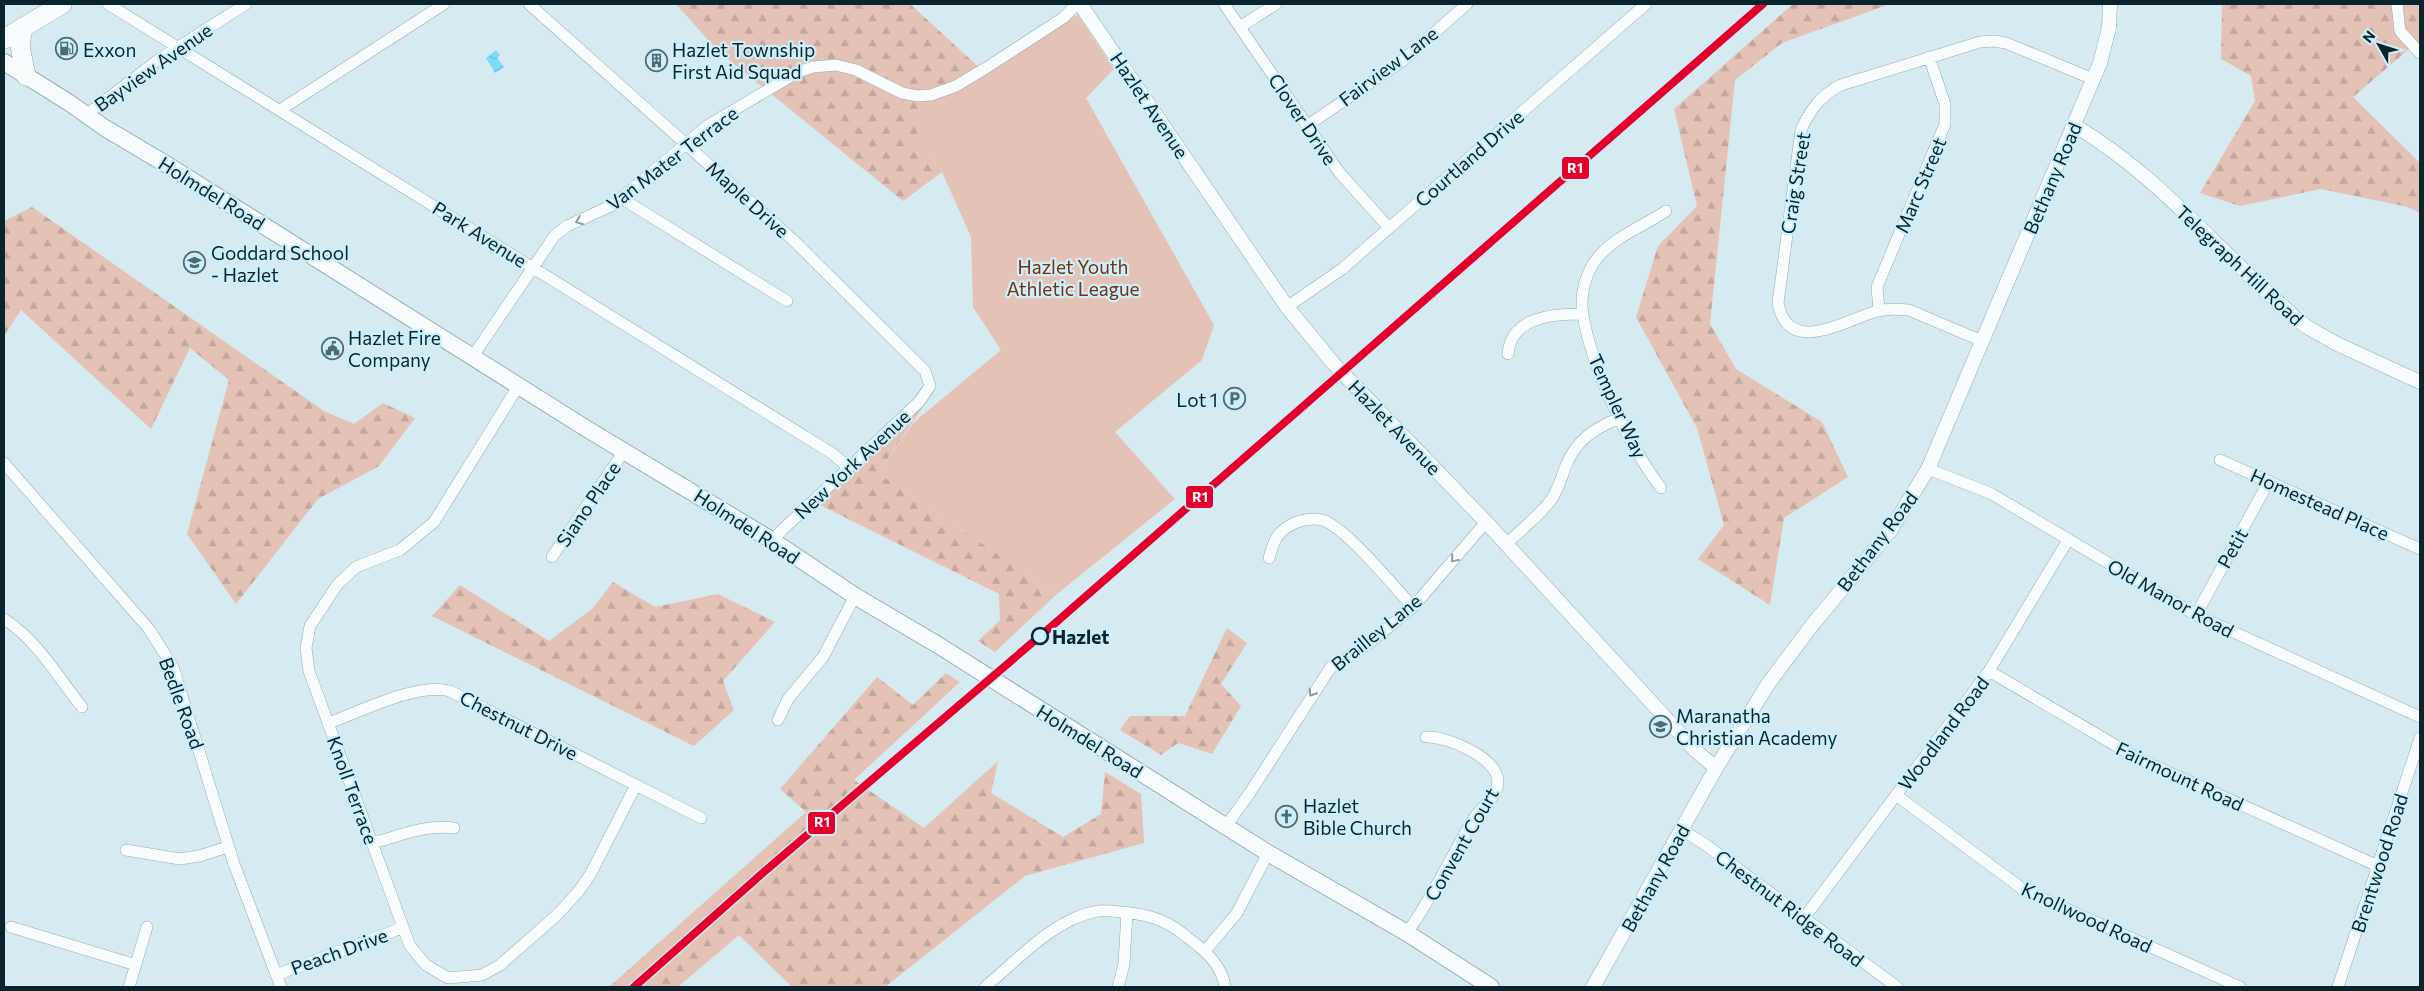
<svg xmlns="http://www.w3.org/2000/svg" width="2424" height="991" font-family="Commissioner,sans-serif">
<style>
.forest{fill:url(#forest-firs)}
.park{fill:#e5c2b6}
.water{fill:url(#water-waves)}
.lines{fill:none;stroke-linecap:round;stroke-linejoin:round}
.minor-casing{stroke:#96abb2;stroke-width:12}
.tertiary-casing{stroke:#96abb2;stroke-width:15}
.secondary-casing{stroke:#96abb2;stroke-width:18}
.trunk-casing{stroke:#96abb2;stroke-width:20}
.minor{stroke:#f9fcfd;stroke-width:11}
.tertiary{stroke:#f9fcfd;stroke-width:14}
.secondary{stroke:#f9fcfd;stroke-width:16}
.trunk{stroke:#f9fcfd;stroke-width:19}
.rail-1-casing{stroke:#cbf0fd;stroke-width:11}
.rail-1{stroke:#e4002b;stroke-width:8}
.oneway{stroke:#8d9b9f}
.stop-dot{fill:#cbf0fd;stroke:#09242c;stroke-width:2.5}
.labels{text-anchor:middle;dominant-baseline:central;stroke-width:4.5;stroke-linejoin:round;paint-order:stroke}
.poi-label{font-size:19px;fill:#09242c;stroke:#cbf0fd;text-anchor:start}
.street-label{font-size:19px;fill:#09242c;stroke:#cbf0fd}
.park-label{font-size:19px;fill:#7d2d08;stroke:#cbf0fd}
.stop-label{font-size:19px;font-weight:bold;fill:#09242c;stroke:#cbf0fd;text-anchor:start}
.line-badge{stroke:#cbf0fd;stroke-width:2}
.badge-label{font-size:14px;text-anchor:middle;font-weight:bold;fill:#fff}
</style>
<defs>
<pattern id="forest-firs" width="22" height="20" patternUnits="userSpaceOnUse" patternTransform="scale(1.25)"><rect width="22" height="20" fill="#e5c2b6"/><path d="M5 1l3.5 6h-7zM16 11l3.5 6h-7z" fill="#c3a79d"/></pattern>
<pattern id="water-waves" width="16" height="10" patternUnits="userSpaceOnUse" patternTransform="scale(1.25)"><rect width="16" height="10" fill="#7edbf7"/><path d="M0 5q4-4 8 0t8 0" fill="none" stroke="#6cbcd4"/></pattern>
</defs>
<rect width="100%" height="100%" fill="#d6eaf2"/>
<!-- forest -->
<path class="forest" d="M676 4H910L983 71 917 136 942 172 903 201 717 50Z
M1793 4H1890L1782 43 1735 80 1710 324 1736 369 1822 422 1848 477 1784 518 1770 605 1698 559 1724 525 1697 428 1636 317 1658 246 1697 206 1674 109Z
M2222 4H2420V48L2408 50 2353 97 2420 163V213L2408 207 2321 189 2240 206 2200 193 2255 101 2251 76 2221 59Z
M32 207 324 411 354 424 383 403 415 418 379 466 318 499 236 604 187 534 229 380 190 348 151 429 21 310 4 336V221Z
M935 389 878 473 1057 594 995 652 978 641 1000 620 999 594 812 501Z
M613 582 655 607 718 594 775 622 723 681 734 710 694 746 432 616 460 585 549 641 592 609Z
M1227 628 1247 643 1221 684 1241 706 1212 754 1178 743 1161 755 1120 730 1130 716H1185Z
M946 673 960 682 854 780 924 828 998 761 991 793 1063 837 1101 814 1105 772 1141 794 1144 843 1025 876 885 987H792L739 935 678 987H609L806 812 780 789 877 677 913 705Z"/>
<!-- park -->
<path class="park" d="M1078 15 1114 69 1086 98 1214 325 1202 360 1115 432 1175 499 1057 594 878 473 913 423 1001 350 973 307 971 237 942 172 917 136 921 104 983 71 1049 27Z"/>
<!-- water -->
<path class="water" d="M496 50 500 55 497 58 504 67 495 73 486 58Z"/>
<g class="lines">
<defs>
<path id="minor" d="M108 4 833 454 849 468
M529 4 792 239 925 371 930 386 919 402 781 531 773 541
M1224 4 1339 172 1389 228
M2397 4 2400 31 2420 53
M1240 27 1276 4
M280 110 444 4
M86 115 158 60 246 4
M1308 125 1401 62 1467 4
M621 198 787 301
M1287 307 1342 269 1646 4
M1879 311 1877 287 1945 124V104L1929 57
M1982 341 1909 310C1899 309 1888 308 1878 311 1846 319 1789 358 1778 303L1801 130C1810 110 1821 95 1841 85L1980 42 1994 41 2006 43 2093 79
M1508 354C1511 316 1554 314 1583 314
M473 356 555 235 567 226 613 205 707 126 798 72 813 67 836 65 856 70 902 93 918 96 931 95 956 86 989 66 1063 18 1077 4
M519 385 434 522 400 550 356 567 337 585 310 626 306 648 309 671 410 946 426 965 448 978 482 975 500 965 557 915 578 892 590 875 636 785
M2220 460 2420 549
M4 463 149 629 173 667 234 864 281 987
M1928 469 1990 493 2196 615 2420 717
M1661 488C1628 444 1592 369 1583 315 1580 298 1584 279 1593 264 1611 237 1641 228 1666 211
M1506 544C1521 530 1539 516 1551 500 1558 490 1561 479 1565 468 1576 439 1594 429 1621 417
M552 557 624 451
M1269 558C1271 552 1273 543 1277 537 1286 524 1306 516 1322 520 1346 527 1394 587 1413 607
M2196 615 2269 481
M4 619C38 641 57 676 82 707
M1989 671 2137 758 2378 866
M778 720 788 699 823 657 855 596
M329 723C362 711 415 683 450 691L701 818
M1896 795 2024 890 2240 987
M1226 826 1249 794 1331 667 1368 644 1413 607 1486 522
M1682 830 1706 845 1897 987
M372 843C400 836 424 824 454 828
M126 850 180 859 199 856 228 847
M1804 918 1989 671 2068 540
M11 927 136 965
M1407 933C1433 897 1451 856 1474 818 1482 806 1498 797 1498 781 1497 757 1446 736 1426 737
M1205 951 1237 913 1268 853
M276 975 402 928
M129 987 147 927
M985 987C1019 959 1053 919 1098 911 1108 910 1119 912 1129 913 1152 915 1169 922 1187 937 1204 950 1222 964 1225 987
M1118 987 1124 964 1127 912
M2338 987 2420 738"/>
<path id="tertiary" d="M1080 4 1287 307 1333 363 1486 522 1696 751 1716 768
M2075 126C2164 178 2227 263 2307 327L2337 344 2420 382
M1593 987 1716 768 1768 684 1813 624 1890 531 1928 469 2100 63 2109 28 2110 4"/>
<path id="secondary" d="M4 62 68 102 105 128 169 166 587 429 773 541 855 596 938 645 1268 853 1407 933 1491 987"/>
<path id="trunk" d="M23 27 20 46 26 76
M4 39 62 4"/>
</defs>
<!-- minor casing -->
<use href="#minor" class="minor-casing"/>
<!-- tertiary casing -->
<use href="#tertiary" class="tertiary-casing"/>
<!-- secondary casing -->
<use href="#secondary" class="secondary-casing"/>
<!-- trunk casing -->
<use href="#trunk" class="trunk-casing"/>
<!-- minor -->
<use href="#minor" class="minor"/>
<!-- tertiary -->
<use href="#tertiary" class="tertiary"/>
<!-- secondary -->
<use href="#secondary" class="secondary"/>
<!-- trunk -->
<use href="#trunk" class="trunk"/>
<defs>
<path id="rail-1" d="M634 987 765 871 1053 625 1763 4"/>
</defs>
<!-- rail-1 casing -->
<use href="#rail-1" class="rail-1-casing"/>
<!-- rail-1 -->
<use href="#rail-1" class="rail-1"/>
</g>
<!-- one-way arrows -->
<defs><path id="oneway-chevron" d="M-2-3.5L2.5 0L-2 3.5" fill="none" stroke-width="1.6" stroke-linecap="round" stroke-linejoin="round" transform="scale(1.25)"/></defs>
<g class="oneway">
<use href="#oneway-chevron" transform="translate(579 221) rotate(159)"/>
<use href="#oneway-chevron" transform="translate(1454 559) rotate(130)"/>
<use href="#oneway-chevron" transform="translate(1312 693) rotate(123)"/>
</g>
<!-- icons -->
<defs>
<symbol id="fuel-ring" viewBox="-11 -11 22 22"><circle r="9.5" fill="#cbf0fd" stroke="#516971" stroke-width="1.5"/><path d="M-5.5-6h7V0h2V4h1.3V-2.5L3-4.5l.8-.8L6-3V5H2.5V1h-1V6h-7ZM-4.2-4.7v3.2H.2V-4.7Z" fill="#516971"/></symbol>
<symbol id="building-ring" viewBox="-11 -11 22 22"><circle r="9.5" fill="#cbf0fd" stroke="#516971" stroke-width="1.5"/><path d="M-4-6H4V6H1V3H-1V6H-4ZM-2.5-4.3h1.7v1.8h-1.7ZM.8-4.3h1.7v1.8H.8ZM-2.5-1h1.7V.8h-1.7ZM.8-1h1.7V.8H.8Z" fill="#516971"/></symbol>
<symbol id="school-ring" viewBox="-11 -11 22 22"><circle r="9.5" fill="#cbf0fd" stroke="#516971" stroke-width="1.5"/><path d="M0-5L7-2L0 1L-7-2ZM-4 1L0 2.5L4 1V4Q0 6-4 4Z" fill="#516971"/></symbol>
<symbol id="civic-ring" viewBox="-11 -11 22 22"><circle r="9.5" fill="#cbf0fd" stroke="#516971" stroke-width="1.5"/><path d="M-.6-6.5H3V-4.5H.6V-3L4-1V1h2V6H-6V1h2V-1L-.6-3ZM-1.2 2.5V6h2.4V2.5Z" fill="#516971"/></symbol>
<symbol id="parking-ring" viewBox="-11 -11 22 22"><circle r="9.5" fill="#cbf0fd" stroke="#516971" stroke-width="1.5"/><path d="M-3.5-5.5H1a3.5 3.5 0 0 1 0 7H-1V5.5H-3.5ZM-1-3.4V-.6H.8a1.4 1.4 0 0 0 0-2.8Z" fill="#516971"/></symbol>
<symbol id="church-ring" viewBox="-11 -11 22 22"><circle r="9.5" fill="#cbf0fd" stroke="#516971" stroke-width="1.5"/><path d="M-1.2-6h2.4v3.5h3.3v2.4h-3.3V6h-2.4V-.1h-3.3v-2.4h3.3Z" fill="#516971"/></symbol>
</defs>
<g fill-rule="evenodd">
<use href="#fuel-ring" x="54" y="36" width="25" height="25"/>
<use href="#building-ring" x="644" y="48" width="25" height="25"/>
<use href="#school-ring" x="182" y="250" width="25" height="25"/>
<use href="#civic-ring" x="320" y="336" width="25" height="25"/>
<use href="#parking-ring" x="1222" y="386" width="25" height="25"/>
<use href="#school-ring" x="1648" y="714" width="25" height="25"/>
<use href="#church-ring" x="1274" y="804" width="25" height="25"/>
</g>
<!-- markers -->
<circle class="stop-dot" cx="1040" cy="636" r="8"/>
<g class="labels">
<!-- poi labels -->
<g class="poi-label">
<text x="83" y="49">Exxon</text>
<text x="672" y="49">Hazlet Township<tspan x="672" dy="22">First Aid Squad</tspan></text>
<text x="211" y="252">Goddard School<tspan x="211" dy="22">- Hazlet</tspan></text>
<text x="348" y="337">Hazlet Fire<tspan x="348" dy="22">Company</tspan></text>
<text x="1218" y="399" text-anchor="end">Lot 1</text>
<text x="1676" y="715">Maranatha<tspan x="1676" dy="22">Christian Academy</tspan></text>
<text x="1303" y="805">Hazlet<tspan x="1303" dy="22">Bible Church</tspan></text>
</g>
<!-- street labels -->
<g class="street-label">
<text transform="translate(1388 66) rotate(-37)">Fairview Lane</text>
<text transform="translate(153 67) rotate(-35)">Bayview Avenue</text>
<text transform="translate(1150 105) rotate(56)">Hazlet Avenue</text>
<text transform="translate(1303 119) rotate(56)">Clover Drive</text>
<text transform="translate(672 158) rotate(-37)">Van Mater Terrace</text>
<text transform="translate(1469 158) rotate(-41)">Courtland Drive</text>
<text transform="translate(2052 178) rotate(-67)">Bethany Road</text>
<text transform="translate(1795 183) rotate(-81)">Craig Street</text>
<text transform="translate(1920 185) rotate(-67)">Marc Street</text>
<text transform="translate(212 193) rotate(32)">Holmdel Road</text>
<text transform="translate(748 199) rotate(42)">Maple Drive</text>
<text transform="translate(480 234) rotate(32)">Park Avenue</text>
<text transform="translate(2240 265) rotate(43)">Telegraph Hill Road</text>
<text transform="translate(1618 406) rotate(65)">Templer Way</text>
<text transform="translate(1395 427) rotate(46)">Hazlet Avenue</text>
<text transform="translate(852 464) rotate(-43)">New York Avenue</text>
<text transform="translate(588 504) rotate(-56)">Siano Place</text>
<text transform="translate(2320 504) rotate(24)">Homestead Place</text>
<text transform="translate(747 526) rotate(33)">Holmdel Road</text>
<text transform="translate(1877 541) rotate(-53)">Bethany Road</text>
<text transform="translate(2232 548) rotate(-61)">Petit</text>
<text transform="translate(2171 598) rotate(29)">Old Manor Road</text>
<text transform="translate(1376 632) rotate(-39)">Brailley Lane</text>
<text transform="translate(182 703) rotate(70)">Bedle Road</text>
<text transform="translate(519 725) rotate(27)">Chestnut Drive</text>
<text transform="translate(1943 733) rotate(-53)">Woodland Road</text>
<text transform="translate(1090 741) rotate(32)">Holmdel Road</text>
<text transform="translate(2180 776) rotate(25)">Fairmount Road</text>
<text transform="translate(353 790) rotate(70)">Knoll Terrace</text>
<text transform="translate(1461 844) rotate(-60)">Convent Court</text>
<text transform="translate(2379 863) rotate(-72)">Brentwood Road</text>
<text transform="translate(1655 878) rotate(-61)">Bethany Road</text>
<text transform="translate(1790 908) rotate(37)">Chestnut Ridge Road</text>
<text transform="translate(2087 917) rotate(25)">Knollwood Road</text>
<text transform="translate(339 951) rotate(-20)">Peach Drive</text>
</g>
<!-- park labels -->
<g class="park-label">
<text x="1073" y="266">Hazlet Youth<tspan x="1073" dy="22">Athletic League</tspan></text>
</g>
<!-- stop labels -->
<g class="stop-label">
<text x="1052" y="636">Hazlet</text>
</g>
</g>
<g class="line-badge">
<rect x="1561" y="156" width="29" height="24" rx="5" fill="#e4002b"/>
<rect x="1185" y="485" width="29" height="24" rx="5" fill="#e4002b"/>
<rect x="807" y="811" width="29" height="24" rx="5" fill="#e4002b"/>
</g>
<g class="badge-label">
<text x="1575" y="173">R1</text>
<text x="1200" y="502">R1</text>
<text x="822" y="827">R1</text>
</g>
<!-- border -->
<rect width="2424" height="991" fill="none" stroke="#09242c" stroke-width="10"/>
<!-- north arrow -->
<g transform="translate(2379 45) rotate(309)" stroke="#cbf0fd" stroke-width="4" paint-order="stroke">
<path d="M0-4L9 19L0 12L-9 19Z" fill="#09242c"/>
<text y="-8" font-size="14" font-weight="bold" text-anchor="middle" fill="#09242c">N</text>
</g>
</svg>
